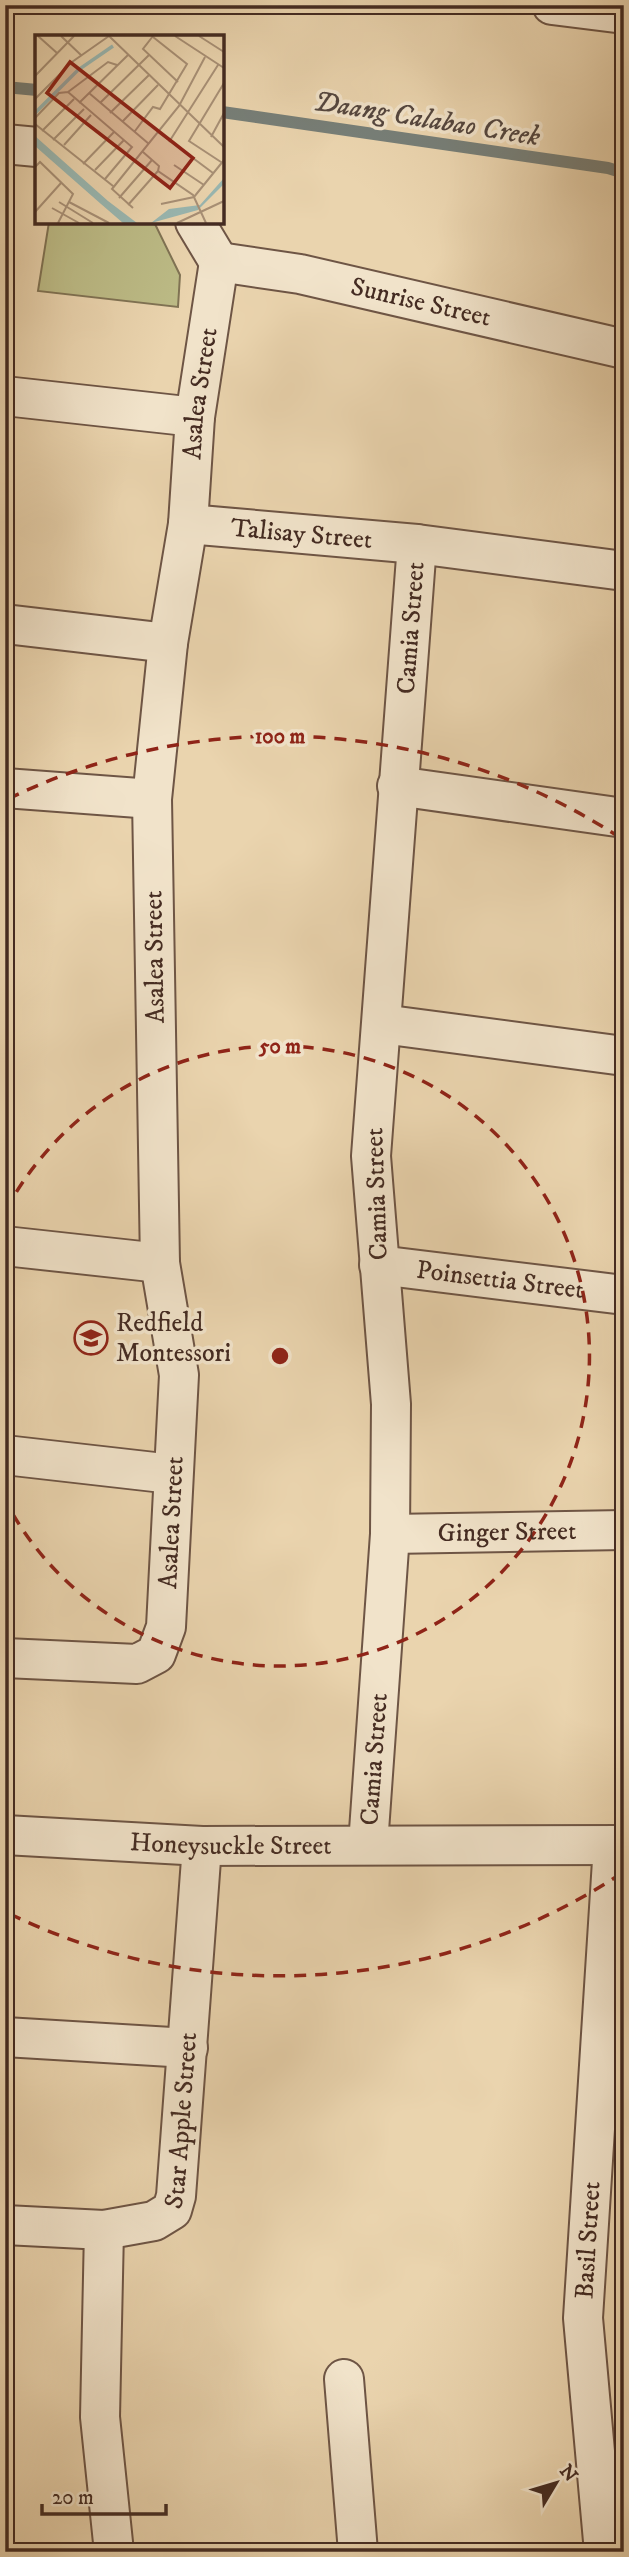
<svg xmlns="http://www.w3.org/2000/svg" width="629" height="2557" font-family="'IM FELL DW Pica',serif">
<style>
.green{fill:#bcbb86;stroke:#807354;stroke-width:2}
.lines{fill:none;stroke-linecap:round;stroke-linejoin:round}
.stream{stroke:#777f78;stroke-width:12}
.street-casing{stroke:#6e5545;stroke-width:42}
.street{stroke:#f1e3ca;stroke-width:38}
.ring{fill:none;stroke:#8f2418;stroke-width:3.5;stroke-dasharray:12 9}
.labels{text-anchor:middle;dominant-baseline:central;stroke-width:7;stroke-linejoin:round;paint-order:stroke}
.street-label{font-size:26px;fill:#442b22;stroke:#f1e3ca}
.poi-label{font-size:26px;fill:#442b22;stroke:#f1e3ca;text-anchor:start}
.water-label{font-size:28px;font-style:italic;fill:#55473f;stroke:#f1e3ca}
.inset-river{fill:none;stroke:#99b7b1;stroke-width:3.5}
.inset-road{fill:none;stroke:#a89076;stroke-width:2}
.view{fill:#8f2418;fill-opacity:0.15;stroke:#8f2418;stroke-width:3.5}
.inset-edge{fill:none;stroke:#442b22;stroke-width:3.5}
.centre{fill:#8f2418;stroke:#f1e3ca;stroke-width:3.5}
.ring-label{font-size:21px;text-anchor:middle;font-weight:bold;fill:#8f2418;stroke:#f1e3ca;stroke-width:7;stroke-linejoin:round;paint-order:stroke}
</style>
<rect width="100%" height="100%" fill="#ead4ae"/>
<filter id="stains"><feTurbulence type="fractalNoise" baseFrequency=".00286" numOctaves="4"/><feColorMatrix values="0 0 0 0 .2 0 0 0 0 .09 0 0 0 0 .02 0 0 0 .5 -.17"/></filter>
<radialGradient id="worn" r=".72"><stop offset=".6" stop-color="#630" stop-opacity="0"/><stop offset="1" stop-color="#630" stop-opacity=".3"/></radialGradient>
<!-- green -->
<path class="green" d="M49 222H154L180 275 178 307 38 291Z"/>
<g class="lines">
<!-- stream -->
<path class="stream" d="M5 87 37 90
M222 112 608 168 624 173"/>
<defs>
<g id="street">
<path d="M552 5 624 14"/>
<path d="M5 144 37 147"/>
<path d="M195 222 219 262"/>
<path id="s1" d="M219 262 300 274 624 349"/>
<path d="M5 396 195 417"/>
<path id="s2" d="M188 524 417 544 624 571"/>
<path d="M5 624 168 643"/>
<path d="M397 786 624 818"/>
<path d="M5 788 152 799"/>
<path d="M382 1024 624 1056"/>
<path d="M5 1246 160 1263"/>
<path id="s3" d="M379 1265 624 1295"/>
<path d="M5 1455 172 1474"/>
<path id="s4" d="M390 1534 624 1530"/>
<path id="s5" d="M5 1658 137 1664 156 1654 166 1627 179 1375 160 1263 152 799 168 643 188 524 195 417 219 262"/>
<path id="s6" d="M5 1835 202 1846 624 1845"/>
<path id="s7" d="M368 1845 390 1534 391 1404 371 1156 417 544"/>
<path d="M5 2037 188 2048"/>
<path d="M5 2225 104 2230"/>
<path d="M344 2379 358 2552"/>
<path id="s8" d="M114 2552 100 2417 104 2230 154 2221 172 2210 176 2196 202 1846"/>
<path id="s9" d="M604 2552 583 2318 613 1845"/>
</g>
</defs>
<!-- street casing -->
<use href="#street" class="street-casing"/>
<!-- street -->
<use href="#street" class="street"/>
</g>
<!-- distance rings -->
<g class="ring">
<path d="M6 1210A310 310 0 1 1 6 1502"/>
<path d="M622 1873A620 620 0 0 1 8 1913M8 799A620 620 0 0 1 622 839"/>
</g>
<!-- icons -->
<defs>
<symbol id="school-ring" viewBox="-11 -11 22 22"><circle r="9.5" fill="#f1e3ca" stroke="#8f2418" stroke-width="1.5"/><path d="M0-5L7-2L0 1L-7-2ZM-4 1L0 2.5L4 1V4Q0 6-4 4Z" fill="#8f2418"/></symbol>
</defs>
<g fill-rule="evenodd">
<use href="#school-ring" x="72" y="1319" width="38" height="38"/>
</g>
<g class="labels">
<!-- street labels -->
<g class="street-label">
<text stroke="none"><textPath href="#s1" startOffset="206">Sunrise Street</textPath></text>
<text stroke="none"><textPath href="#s5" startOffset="1421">Asalea Street</textPath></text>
<text stroke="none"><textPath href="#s2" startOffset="114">Talisay Street</textPath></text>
<text stroke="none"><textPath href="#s7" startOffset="1220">Camia Street</textPath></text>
<text transform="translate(155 957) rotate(-91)">Asalea Street</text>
<text transform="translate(377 1194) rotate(-92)">Camia Street</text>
<text stroke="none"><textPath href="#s3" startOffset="122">Poinsettia Street</textPath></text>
<text stroke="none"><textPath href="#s5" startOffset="287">Asalea Street</textPath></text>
<text stroke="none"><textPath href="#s4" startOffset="117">Ginger Street</textPath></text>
<text stroke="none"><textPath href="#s7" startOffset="86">Camia Street</textPath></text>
<text stroke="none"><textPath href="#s6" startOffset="226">Honeysuckle Street</textPath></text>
<text stroke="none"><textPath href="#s8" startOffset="485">Star Apple Street</textPath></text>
<text stroke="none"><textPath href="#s9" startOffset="313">Basil Street</textPath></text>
</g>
<!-- poi labels -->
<g class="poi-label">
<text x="116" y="1323">Redfield<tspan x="116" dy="30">Montessori</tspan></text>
</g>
<!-- water labels -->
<g class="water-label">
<text transform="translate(427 119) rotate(9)">Daang Calabao Creek</text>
</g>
</g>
<!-- overview -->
<g transform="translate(35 35)">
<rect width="189" height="189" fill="#ead4ae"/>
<path d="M0 101 73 166 102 188H88L66 169 0 111ZM189 143V149L163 175 116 188 134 174 165 170Z" fill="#99b7b1"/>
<path class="inset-river" d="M0 78 43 35 78 11"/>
<path class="inset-road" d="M3 1 22 18M26 1 47 21M74 1 189 112M118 1 108 14 143 47M140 1 189 33M164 1 189 17M0 41 39 1M33 57 97 112 70 144M33 57 73 27 82 30M54 58 114 109M0 64 37 27 74 1M44 68 93 20M65 68 114 20M75 78 114 40M0 83 24 58 33 57M87 87 123 50M0 89 78 151M7 96 39 64M100 96 118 72 125 74 152 29 118 2M123 97 178 138M176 102 189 78M18 105 49 74M134 107 183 30M29 110 56 80M108 117 124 131 123 136 158 160 171 188M186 127 154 106 189 48M48 129 79 97M139 130 169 150M0 132 5 127 38 159 23 188M60 135 89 105M84 163 117 125M24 167 58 188M34 167 74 188M126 169 159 162 189 125M93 170 123 136M17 173 44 188M98 173 77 154 144 71 170 22M0 177 26 148M142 188 189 166"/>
<path class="view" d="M35 27 158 123 135 153 12 58Z"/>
<rect width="189" height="189" class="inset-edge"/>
</g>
<circle cx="280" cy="1356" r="10" class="centre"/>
<g class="ring-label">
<text x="280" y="743">100 m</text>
<text x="280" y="1053">50 m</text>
</g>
<!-- margin -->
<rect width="629" height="2557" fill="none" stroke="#ead4ae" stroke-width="28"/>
<rect x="7" y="7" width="615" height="2543" fill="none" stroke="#442b22" stroke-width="3.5"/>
<rect x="14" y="14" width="601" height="2529" fill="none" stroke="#442b22" stroke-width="2"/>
<!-- north arrow -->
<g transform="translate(556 2483) rotate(52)" stroke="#f1e3ca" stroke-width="5" paint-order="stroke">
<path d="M0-5L12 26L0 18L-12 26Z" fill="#442b22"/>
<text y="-10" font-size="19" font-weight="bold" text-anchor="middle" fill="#442b22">N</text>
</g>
<!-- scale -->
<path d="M42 2504v10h124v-10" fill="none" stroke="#442b22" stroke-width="3.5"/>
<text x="52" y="2504" font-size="21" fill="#442b22" stroke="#f1e3ca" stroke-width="5" paint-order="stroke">20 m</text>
<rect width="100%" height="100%" filter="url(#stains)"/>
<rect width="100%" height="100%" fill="url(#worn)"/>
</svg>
